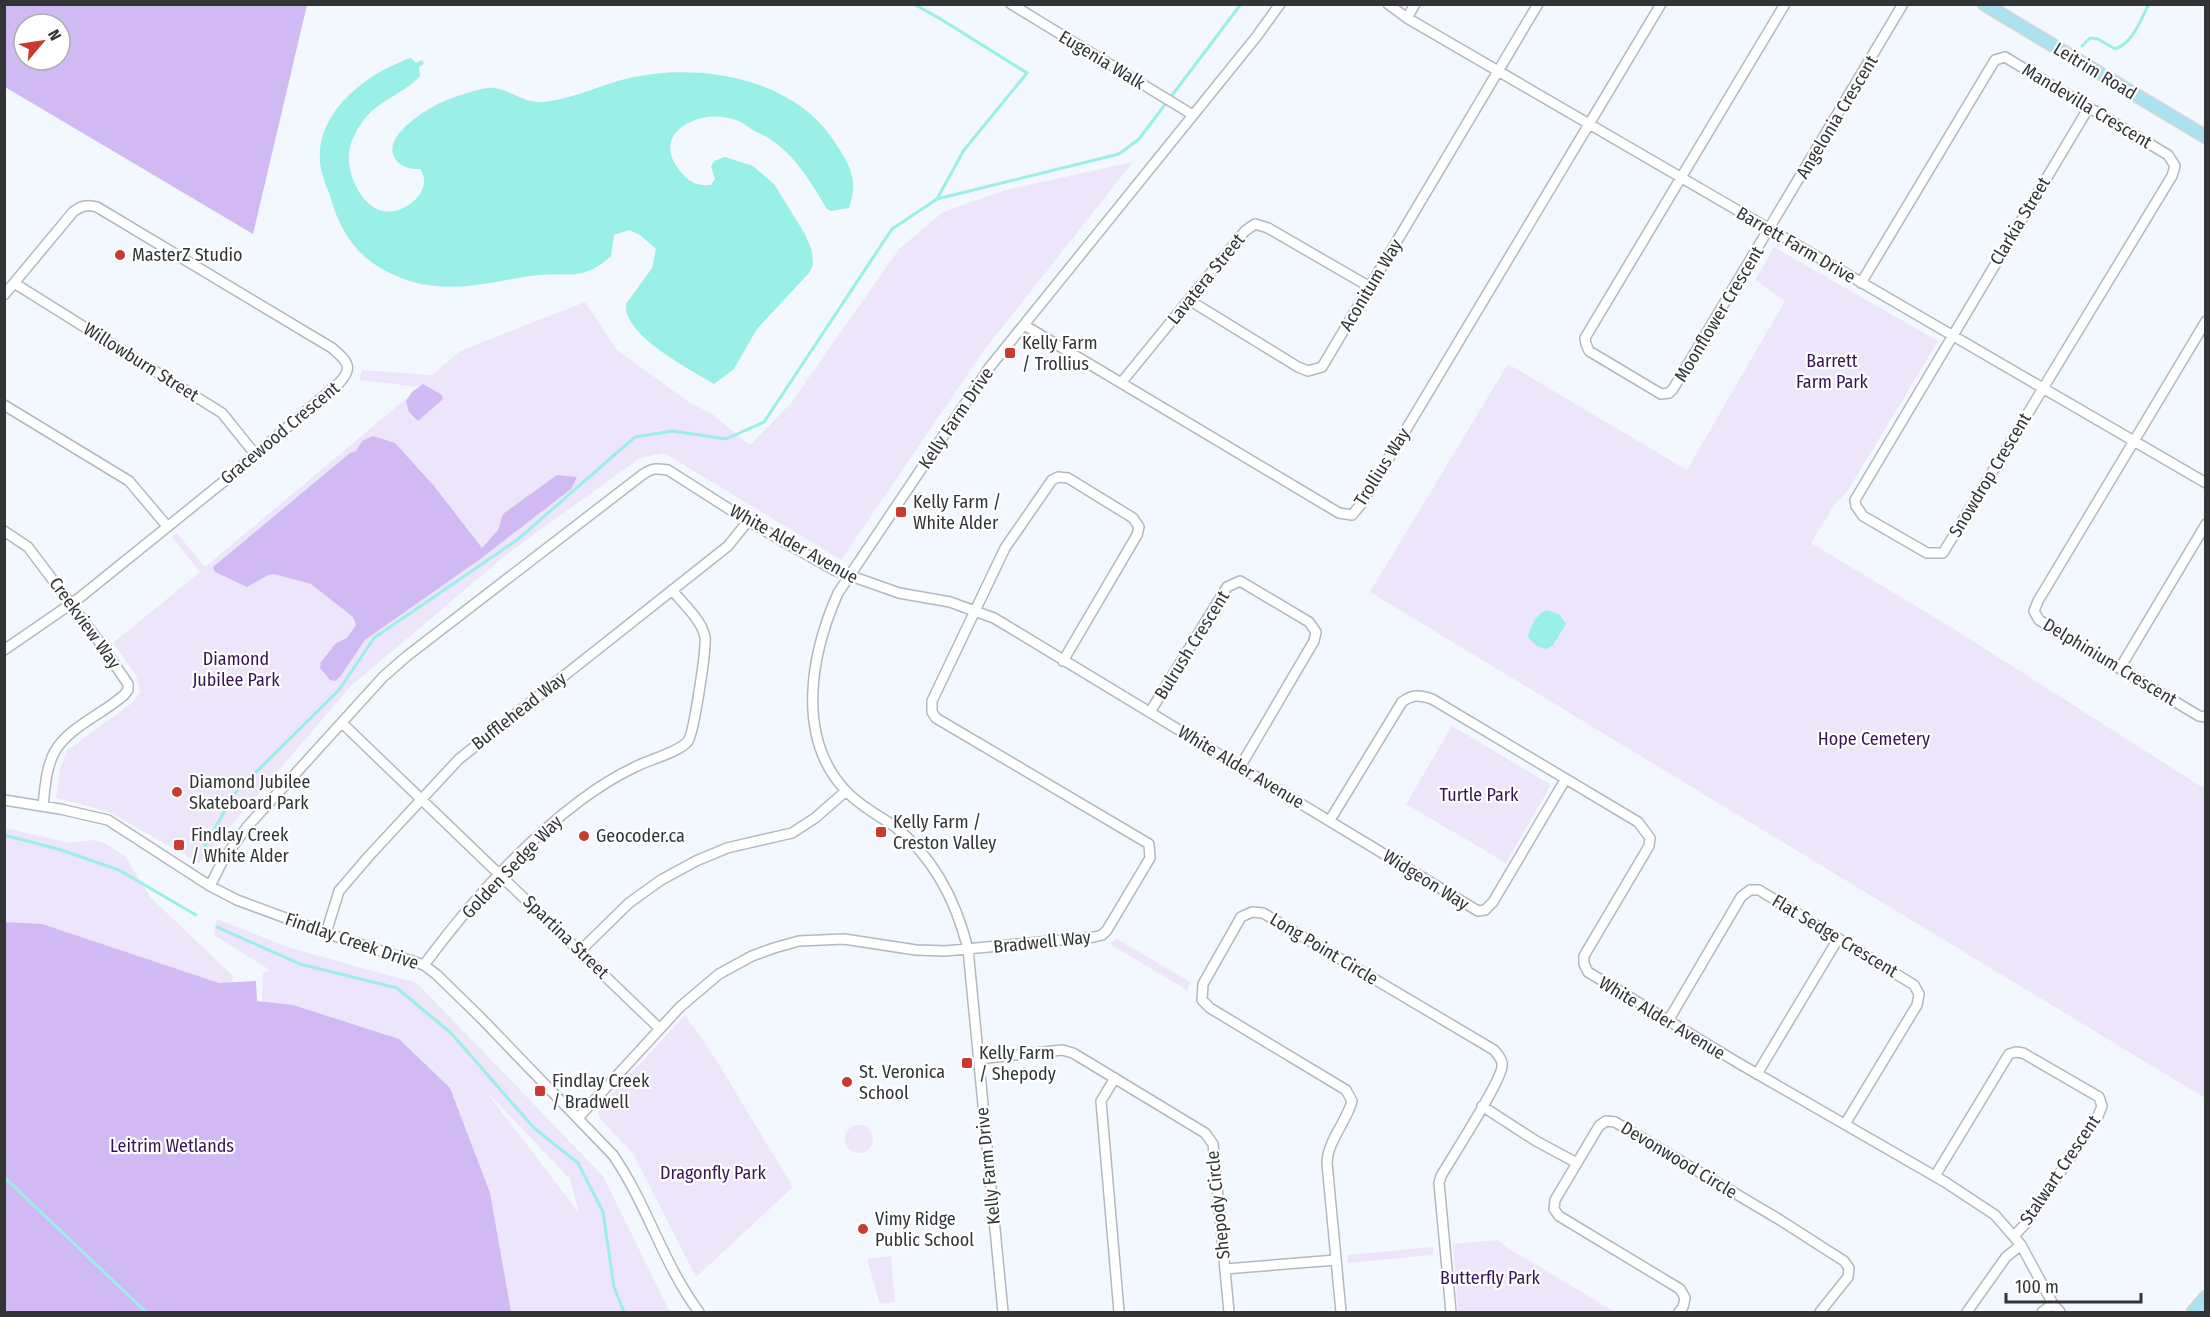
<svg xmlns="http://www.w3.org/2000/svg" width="2210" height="1317" font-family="'Fira Sans Condensed',sans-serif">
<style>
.green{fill:#ede5fa;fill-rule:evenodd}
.forest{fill:#d1baf4;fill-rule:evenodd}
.water{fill:#9aefe7}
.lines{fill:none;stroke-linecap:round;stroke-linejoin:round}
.stream{stroke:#9aefe7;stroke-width:3}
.minor-casing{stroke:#b2b9be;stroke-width:12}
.major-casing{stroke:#d6d6d7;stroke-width:15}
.minor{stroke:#fff;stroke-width:9}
.major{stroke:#aae2f0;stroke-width:12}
.poi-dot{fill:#c93b30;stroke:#fff;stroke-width:2}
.labels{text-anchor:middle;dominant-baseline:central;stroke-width:4.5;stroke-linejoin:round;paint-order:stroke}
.street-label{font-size:18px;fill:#323436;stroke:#fff}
.poi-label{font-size:18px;fill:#323436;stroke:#fff;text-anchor:start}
.park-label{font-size:18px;fill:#361456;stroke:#fff}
</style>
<rect width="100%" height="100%" fill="#f2f8fe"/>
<!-- green -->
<path class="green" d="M1133 162 985 349 841 560 664 453 640 458 511 551 352 685 199 863 109 812 56 798 60 768 68 750 132 703 140 692 136 675 113 643 200 572 172 537 177 533 205 567 420 387 359 380 362 370 432 375 460 351 585 302 616 349 690 403 711 413 750 445 791 403 899 249 943 212 1006 190Z
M1774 247 1938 341 1847 492 1835 504 1811 543 1957 631 2205 789V1098L1370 592 1508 364 1687 470 1785 301 1755 280Z
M1452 726 1551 785 1506 863 1406 804Z
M5 828 70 843 93 840 104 843 125 856 151 898 233 976 226 1026 5 969Z
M217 919 290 948 417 983 603 1176 670 1312H494L265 1006 262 998 263 973 270 970 214 935ZM485 1090 570 1179 579 1213Z
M1116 938 1190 982 1187 990 1110 944Z
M685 1015 713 1055 793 1187 696 1277 632 1152 600 1119 598 1113 600 1107Z
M845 1139a14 14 0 1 1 28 0a14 14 0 1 1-28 0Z
M1497 1240 1508 1248 1615 1312H1458L1453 1244Z
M1433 1247V1255L1348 1263 1347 1255Z
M891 1256 895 1302 880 1304 867 1259Z"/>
<!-- forest -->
<path class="forest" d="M5 4 307 5 253 234 5 87ZM24 24H60V60H24Z
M423 384 442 395 443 399 418 421 409 412 406 401 412 392Z
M373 436 395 443 434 486 482 548 498 530 503 514 557 475 577 477 571 489 479 560 365 640 340 677 335 681 330 680 320 668 321 662 336 643 347 638 356 625 353 617 311 584 274 574 268 575 247 587 215 572 213 567 350 453 356 451 362 441Z
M4 922 42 924 219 983 256 981 257 1001 293 1005 399 1039 450 1088 490 1193 511 1312H5Z"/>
<!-- water -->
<path class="water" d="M411 58 416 63 422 60 424 64 419 67 420 76C404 94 378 100 363 121 356 131 350 142 349 154 347 180 368 220 398 210 415 205 432 186 420 169 410 169 403 168 396 160 379 138 426 109 442 102 452 98 484 86 494 88 510 90 524 103 541 102 573 100 603 83 634 77 700 63 791 78 832 138 848 162 860 179 849 208L831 211 827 209C813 186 798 160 777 144 769 138 761 134 753 130 747 126 740 121 733 119 699 108 649 133 680 171 689 182 696 186 711 185L715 179 711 167 714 161 725 157 753 166 774 184 805 234 812 251 813 265 809 273 757 329 734 369 714 384C691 370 622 335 626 304L652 268 656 249 640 235 629 230 614 235 611 256C582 283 565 271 530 276 492 282 451 293 413 282 368 268 344 244 331 199 327 187 320 172 320 160 317 110 369 72 411 58Z
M1547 610 1560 615 1566 624 1553 645 1546 649 1537 646 1528 637C1531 625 1536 614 1547 610Z"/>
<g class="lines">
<!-- stream -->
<path class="stream" d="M914 4 939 18 1027 73 964 150 937 199
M2082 46 2090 38 2098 39 2115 49C2133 43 2140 21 2149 4
M4 835 58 849 119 870 196 915
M203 849 235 793 339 690 374 638 517 540 635 437 673 431 726 439 764 422 892 229 937 199 1119 154 1139 139 1241 4
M217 927 300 964 397 988 451 1033 534 1128 578 1163 603 1212 614 1287 624 1312
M4 1177 146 1312"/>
<defs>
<path id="minor" d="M1011 4 1193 115
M1388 4 1407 18 2206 483
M1785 4 1585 338 1586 344 1589 351 1661 394 1669 393 1673 389 1903 4
M1407 18 1415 4
M14 283 222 413 255 454
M1861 283 1995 60 2005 57 2168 155 2175 166 2172 176 1943 553H1927L1863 516 1856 506 1855 500 2089 107
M4 295 73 212C81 206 87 204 97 207L332 348C346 360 355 367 339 383L228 478 78 599 4 650
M1189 300 1298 367 1308 371 1322 367 1538 4
M2206 321 2038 601 2034 611 2039 620 2199 716 2206 717
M1024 325 1339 513 1352 515 1362 503 1661 4
M1121 383 1245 231 1255 224 1268 228 1370 287
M4 405 129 481 167 526
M4 531 28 547 98 640 128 684V690L124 695C103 714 70 726 55 751 46 767 45 788 43 806
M2120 668 2206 524
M1150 712 1227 587 1240 581 1309 622 1316 632 1314 641 1240 767
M342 723 659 1028
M4 800 60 809 108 820 210 886 237 900 326 933 424 965 437 975 481 1018 613 1155C647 1204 663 1264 699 1312
M1330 820 1402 702C1413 694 1420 695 1432 699L1638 822 1650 838 1649 846 1584 956V964L1588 972 1740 1064 1945 1182 1995 1215 2021 1245 2053 1304 2060 1312
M210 886 223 860 247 827 383 677 407 656 642 475C652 468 656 468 668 470L748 521 834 570 899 593 950 602 994 618 1478 911 1485 910 1493 902 1565 780
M326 933 339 891 369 856 459 759 728 546 748 521
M580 951 629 903 661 880 696 861 727 848 792 833 815 818 846 791
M424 965C467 907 523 843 581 800 597 788 616 776 635 767 648 760 680 752 688 741 694 733 705 656 705 643 706 638 703 630 701 626 694 613 681 601 672 590
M1668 1021 1741 897 1750 890H1759L1914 985 1919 994 1917 1005 1845 1124
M978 1059 1062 1050 1073 1053 1205 1133 1213 1144 1229 1312
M1757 1074 1838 939
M1115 1078 1101 1101 1119 1312
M1482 1106 1536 1141 1577 1163
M578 1118 680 1007 719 974 752 956 774 948 799 941 844 939 916 950 945 951 1094 937 1102 935 1107 930 1150 858 1149 844 936 718 932 712V701L1005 548 1052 480 1058 477 1068 478 1133 518 1139 527 1137 535 1063 661
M1935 1176 2009 1054 2016 1052 2023 1053 2099 1097 2102 1106 2098 1116 2027 1222 2015 1235
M1225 1269 1336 1260
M1003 1312 968 949C956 901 934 857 894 826 878 815 860 806 846 791 795 737 811 654 838 593L989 368 1257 36 1280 4
M1341 1312 1327 1163C1328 1140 1346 1123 1352 1101L1346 1090 1210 1008 1202 1000 1203 984 1241 917 1252 912 1263 913 1494 1050C1498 1055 1503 1060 1502 1066 1502 1080 1451 1159 1441 1176L1439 1183 1451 1312
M1679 1312 1683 1307 1685 1298 1680 1289 1559 1216 1554 1209 1555 1200 1599 1126 1606 1121 1615 1122 1780 1220 1844 1261 1849 1268 1848 1277 1820 1312
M1967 1312 2006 1257 2021 1245
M2042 1312 2053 1304"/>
<path id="major" d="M1984 4 2206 137
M2193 1312 2206 1297"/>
</defs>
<!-- minor casing -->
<use href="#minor" class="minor-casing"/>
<!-- major casing -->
<use href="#major" class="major-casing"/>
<!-- minor -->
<use href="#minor" class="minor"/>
<!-- major -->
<use href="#major" class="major"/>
</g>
<!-- markers -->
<g class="poi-dot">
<circle cx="120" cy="255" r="6"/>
<rect x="1004" y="347" width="12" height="12" rx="3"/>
<rect x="895" y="506" width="12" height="12" rx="3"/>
<circle cx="177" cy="792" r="6"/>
<rect x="875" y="826" width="12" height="12" rx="3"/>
<circle cx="584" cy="836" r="6"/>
<rect x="173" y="839" width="12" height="12" rx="3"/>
<rect x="961" y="1057" width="12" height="12" rx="3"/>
<circle cx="847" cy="1082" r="6"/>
<rect x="534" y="1085" width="12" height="12" rx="3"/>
<circle cx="863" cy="1229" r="6"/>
</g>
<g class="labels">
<!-- street labels -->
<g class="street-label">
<text transform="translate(1102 60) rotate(31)">Eugenia Walk</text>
<text transform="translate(2095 71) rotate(31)">Leitrim Road</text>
<text transform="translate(2087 106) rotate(31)">Mandevilla Crescent</text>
<text transform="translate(1837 117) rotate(-59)">Angelonia Crescent</text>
<text transform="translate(2020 221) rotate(-59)">Clarkia Street</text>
<text transform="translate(1796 245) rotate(30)">Barrett Farm Drive</text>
<text transform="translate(1206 279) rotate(-51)">Lavatera Street</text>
<text transform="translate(1371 285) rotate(-59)">Aconitum Way</text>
<text transform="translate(1719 314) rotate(-59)">Moonflower Crescent</text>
<text transform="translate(141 362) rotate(32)">Willowburn Street</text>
<text transform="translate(956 418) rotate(-56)">Kelly Farm Drive</text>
<text transform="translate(280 433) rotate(-40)">Gracewood Crescent</text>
<text transform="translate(1382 467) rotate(-58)">Trollius Way</text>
<text transform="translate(1990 475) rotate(-59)">Snowdrop Crescent</text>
<text transform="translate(794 544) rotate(29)">White Alder Avenue</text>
<text transform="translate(85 623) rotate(54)">Creekview Way</text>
<text transform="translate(1192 645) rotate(-58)">Bulrush Crescent</text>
<text transform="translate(2110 662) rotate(31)">Delphinium Crescent</text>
<text transform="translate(519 711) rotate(-38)">Bufflehead Way</text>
<text transform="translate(1241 767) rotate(31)">White Alder Avenue</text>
<text transform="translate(512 867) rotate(-46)">Golden Sedge Way</text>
<text transform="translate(1426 880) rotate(32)">Widgeon Way</text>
<text transform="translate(1835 936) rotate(31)">Flat Sedge Crescent</text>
<text transform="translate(566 937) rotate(44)">Spartina Street</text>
<text transform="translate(352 941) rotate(19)">Findlay Creek Drive</text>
<text transform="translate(1042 942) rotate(-6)">Bradwell Way</text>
<text transform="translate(1324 949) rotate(31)">Long Point Circle</text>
<text transform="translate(1662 1018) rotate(31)">White Alder Avenue</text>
<text transform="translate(1679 1160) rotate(31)">Devonwood Circle</text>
<text transform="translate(988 1166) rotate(-96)">Kelly Farm Drive</text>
<text transform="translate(2060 1170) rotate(-56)">Stalwart Crescent</text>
<text transform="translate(1218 1205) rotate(-96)">Shepody Circle</text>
</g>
<!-- poi labels -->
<g class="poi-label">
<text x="132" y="255">MasterZ Studio</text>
<text x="1022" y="343">Kelly Farm<tspan x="1022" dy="21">/ Trollius</tspan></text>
<text x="913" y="502">Kelly Farm /<tspan x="913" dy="21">White Alder</tspan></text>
<text x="189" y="782">Diamond Jubilee<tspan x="189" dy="21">Skateboard Park</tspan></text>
<text x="893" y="822">Kelly Farm /<tspan x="893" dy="21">Creston Valley</tspan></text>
<text x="191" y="835">Findlay Creek<tspan x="191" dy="21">/ White Alder</tspan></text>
<text x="596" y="836">Geocoder.ca</text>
<text x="979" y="1053">Kelly Farm<tspan x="979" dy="21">/ Shepody</tspan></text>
<text x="859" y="1072">St. Veronica<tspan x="859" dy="21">School</tspan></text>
<text x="552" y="1081">Findlay Creek<tspan x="552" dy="21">/ Bradwell</tspan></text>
<text x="875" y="1219">Vimy Ridge<tspan x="875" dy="21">Public School</tspan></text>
</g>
<!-- park labels -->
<g class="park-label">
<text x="1832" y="361">Barrett<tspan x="1832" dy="21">Farm Park</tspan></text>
<text x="236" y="659">Diamond<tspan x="236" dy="21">Jubilee Park</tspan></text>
<text x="1874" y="739">Hope Cemetery</text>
<text x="1479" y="795">Turtle Park</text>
<text x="172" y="1146">Leitrim Wetlands</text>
<text x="713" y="1173">Dragonfly Park</text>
<text x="1490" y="1278">Butterfly Park</text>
</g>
</g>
<!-- border -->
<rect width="2210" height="1317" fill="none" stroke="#323436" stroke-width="12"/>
<!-- north arrow -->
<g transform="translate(42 42) rotate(61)"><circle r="28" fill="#ffffff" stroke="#adaeaf" stroke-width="1.5"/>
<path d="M0-4.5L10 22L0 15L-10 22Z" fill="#c93b30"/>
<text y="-9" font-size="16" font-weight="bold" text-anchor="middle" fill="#323436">N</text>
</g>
<!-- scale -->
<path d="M2006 1293v9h135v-9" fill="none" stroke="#323436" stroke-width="3"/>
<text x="2015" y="1293" font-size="18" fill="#323436" stroke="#ffffff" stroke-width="4.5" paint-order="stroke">100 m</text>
</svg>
